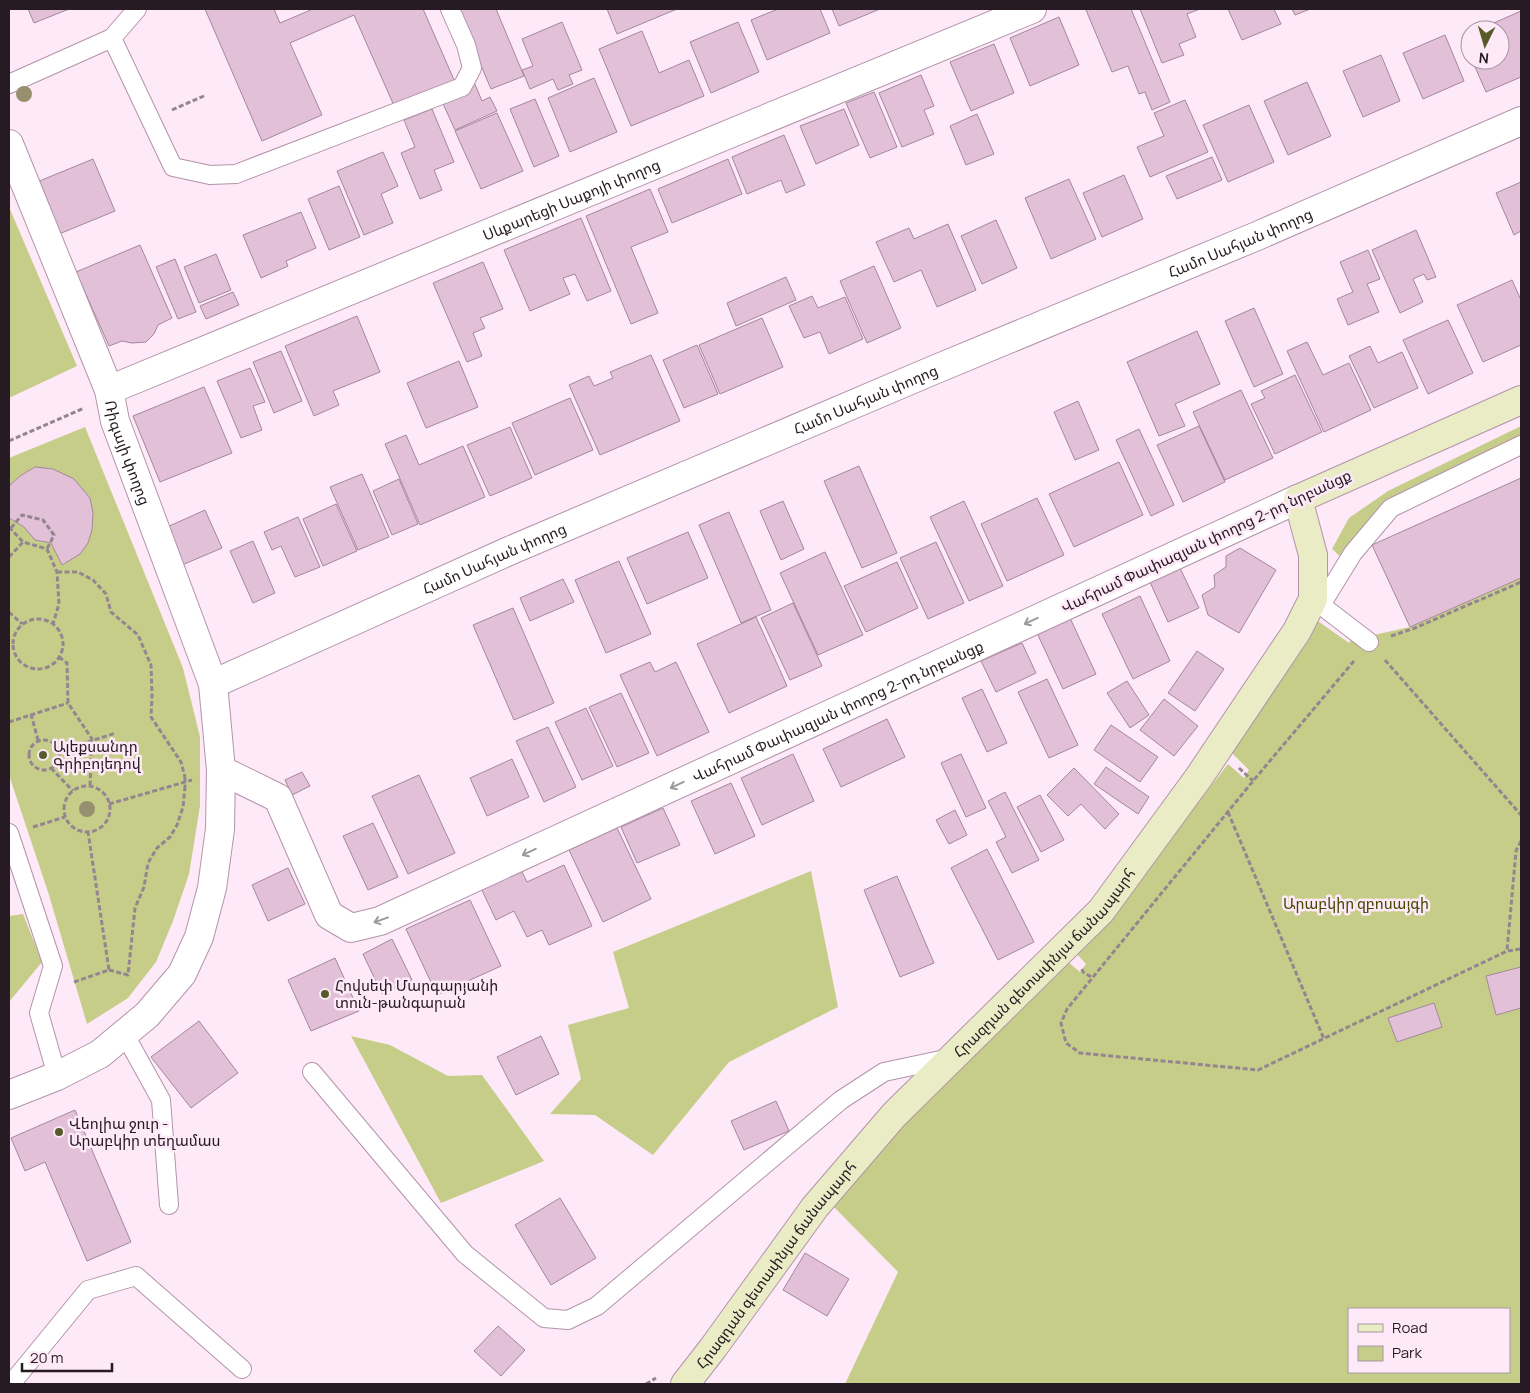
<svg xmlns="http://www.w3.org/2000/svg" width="1530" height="1393" font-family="Manrope,'Noto Sans Armenian',sans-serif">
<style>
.green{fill:#c6cd88;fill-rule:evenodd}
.building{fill:#e1c0d8;stroke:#a5879d}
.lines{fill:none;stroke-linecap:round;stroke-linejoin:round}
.lane-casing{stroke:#b394ab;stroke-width:20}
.street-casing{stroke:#b394ab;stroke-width:30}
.secondary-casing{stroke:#b394ab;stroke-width:30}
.path{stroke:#948590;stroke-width:3;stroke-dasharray:5 2.5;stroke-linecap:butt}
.lane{stroke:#fff;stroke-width:18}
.street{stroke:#fff;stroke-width:28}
.secondary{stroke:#e9ecc4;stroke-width:28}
.path-bridge{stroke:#948590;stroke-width:3;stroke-dasharray:5 2.5;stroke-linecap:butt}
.tree{fill:#97906f}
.oneway{stroke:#9d989c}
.poi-dot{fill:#575b29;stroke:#fde9f7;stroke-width:2}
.labels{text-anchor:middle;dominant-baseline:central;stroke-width:5;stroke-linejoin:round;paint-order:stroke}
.street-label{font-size:15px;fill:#261b23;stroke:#fde9f7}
.poi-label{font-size:15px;fill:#261b23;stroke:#fde9f7;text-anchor:start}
.park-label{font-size:15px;fill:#444800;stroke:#fde9f7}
</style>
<rect width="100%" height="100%" fill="#fde9f7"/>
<!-- green -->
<path class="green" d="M9 207 77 366 9 398Z
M1521 426V436L1395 497 1343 559 1332 549 1349 518 1388 491Z
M85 427 183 668 200 737V806L189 874 173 921 156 962 128 998 87 1024 49 895 9 775V458Z
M1521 578V1384H845L898 1272 832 1205 906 1119 1067 961 1080 972 1086 964 1075 952 1109 918 1228 764 1244 778 1249 770 1230 751 1315 619 1349 643 1351 640 1410 627ZM1349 1309H1509V1372H1349Z
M811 871 838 1007 729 1062 653 1155 595 1115 550 1114 581 1079 568 1025 629 1008 613 952Z
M23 914 42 962 9 1002V916Z
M351 1036 390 1045 448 1076 482 1075 544 1161 441 1203Z"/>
<!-- building -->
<path class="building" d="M28 9H69L34 23Z
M205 9H274L280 23 313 9H423L455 82 395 108 354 15 290 43 322 115 262 141Z
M457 9H496L524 76 491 89Z
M607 9H677L617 34Z
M778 9H820L830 33 767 60 751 20Z
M832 9H880L839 26Z
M1089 9H1131L1170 102 1152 110 1145 92 1139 94 1128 66 1112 72 1086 10Z
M1140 9H1200L1187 14 1196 37 1179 44 1184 55 1162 63Z
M1228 9H1274L1281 24 1242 40Z
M1292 9H1310L1295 15Z
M1521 11V77L1486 92 1472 60H1500V30H1478Z
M1059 17 1079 65 1030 86 1010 38Z
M562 22 582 70 569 75 573 84 558 90 553 79 530 89 522 70 533 66 522 39Z
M738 22 759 72 711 93 690 42Z
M642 31 659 73 689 60 704 96 631 126 599 49Z
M1470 33V54L1462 37Z
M1445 35 1464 81 1423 99 1403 53Z
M994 44 1014 93 971 111 950 62Z
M1381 55 1400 101 1363 117 1343 71Z
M921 75 934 106 924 110 934 134 902 147 879 93Z
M594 78 617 132 570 152 548 98Z
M474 82 482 101 490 97 497 111 455 130 440 97Z
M1307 82 1331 136 1288 155 1264 101Z
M874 92 897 147 870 158 846 103Z
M535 99 559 156 534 167 510 109Z
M1185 100 1208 152 1150 177 1137 147 1164 136 1154 113Z
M1249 105 1274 162 1228 182 1203 125Z
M432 109 454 162 434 170 442 190 420 199 401 153 415 147 404 120Z
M844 109 859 145 816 164 800 126Z
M497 113 523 171 481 189 455 131Z
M977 114 994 154 966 165 950 126Z
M784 135 805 185 786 193 781 180 747 194 732 157Z
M383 152 398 186 381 194 393 223 364 235 337 171Z
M1212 157 1222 180 1177 199 1166 176Z
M93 159 115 211 59 234 37 182Z
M728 159 742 194 672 223 658 189Z
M1124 175 1143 219 1102 237 1083 193Z
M1069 179 1096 239 1051 259 1025 198Z
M1521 182V231L1514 235 1496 193Z
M339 186 360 237 329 250 308 199Z
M650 189 668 232 631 247 658 313 631 324 586 216Z
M301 212 316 248 286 261 288 266 261 278 243 235Z
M581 218 611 291 587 301 575 274 563 278 570 294 530 311 504 250Z
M996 220 1017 268 982 284 961 236Z
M948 224 976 290 937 307 921 270 894 282 876 242 909 228 914 239Z
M1416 230 1436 277 1427 280 1424 274 1413 279 1423 302 1400 313 1372 250Z
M140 245 172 318 158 325 154 334 146 342 132 343 122 341 109 346 76 272Z
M1368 250 1380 279 1367 284 1379 312 1348 325 1337 299 1353 292 1340 262Z
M216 254 231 290 199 303 184 267Z
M175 259 196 312 178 319 156 267Z
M483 262 503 309 480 318 485 328 473 333 482 356 467 362 433 283Z
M874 266 901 328 867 343 840 281Z
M786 277 796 300 736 326 727 303Z
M1512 280 1521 300V345L1483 362 1457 305Z
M233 292 239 305 206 319 200 306Z
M812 296 818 308 845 297 863 339 829 354 820 332 804 338 789 306Z
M1254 308 1283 374 1254 387 1225 321Z
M357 316 380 372 333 391 339 405 314 416 285 346Z
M762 318 783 367 720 394 699 345Z
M1448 320 1473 373 1428 394 1403 340Z
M1197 331 1220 384 1175 404 1185 426 1159 436 1127 362Z
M1307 342 1323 375 1349 363 1371 410 1324 432 1287 351Z
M697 345 718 394 684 408 663 360Z
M1370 346 1378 363 1402 352 1418 388 1374 408 1349 356Z
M281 351 302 401 274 413 253 362Z
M651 355 680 421 600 455 569 385 589 376 594 386 613 378 610 372Z
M459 361 478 407 426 428 407 383Z
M250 368 265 402 253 406 262 430 241 438 217 381Z
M1295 375 1322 432 1275 454 1251 404 1265 398 1261 391Z
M204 387 232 453 160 482 133 416Z
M1241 390 1273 458 1225 480 1193 412Z
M570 398 593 450 535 475 512 423Z
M1078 401 1099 450 1075 460 1054 412Z
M1199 426 1225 482 1183 502 1157 445Z
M510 427 532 478 490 496 467 445Z
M1139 429 1174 505 1151 516 1116 440Z
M406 435 419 465 463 446 485 497 420 525 385 444Z
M1119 462 1143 515 1074 547 1049 494Z
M859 466 897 553 862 568 824 481Z
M35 467 53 469 74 479 90 498 93 513 92 530 88 543 80 554 62 565 51 543 35 540 24 527 9 518V488L10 485 20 476Z
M362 474 389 537 358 550 330 487Z
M1521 478V578L1410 627 1372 545Z
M399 479 418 524 392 535 373 491Z
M1037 498 1064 555 1007 581 981 524Z
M783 501 804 549 781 560 760 511Z
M964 501 1003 586 969 601 930 517Z
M336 504 357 551 323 566 303 519Z
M205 510 222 548 182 565 165 528Z
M729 512 771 610 741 623 699 525Z
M298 517 320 567 295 577 281 546 272 550 264 532Z
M688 532 708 578 647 604 627 558Z
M253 541 275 593 253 603 230 551Z
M936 542 964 603 928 619 900 558Z
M1240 548 1276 570 1239 633 1208 615 1202 595 1215 587 1214 575 1226 567V556Z
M825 552 863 635 818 655 780 573Z
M619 561 651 634 606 653 575 580Z
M897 562 918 608 866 632 844 586Z
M1180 568 1199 608 1168 622 1150 582Z
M563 579 574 602 530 621 520 598Z
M1140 596 1170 661 1133 679 1102 614Z
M793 603 822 666 790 680 761 618Z
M513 608 554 703 514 720 473 625Z
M756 617 787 686 729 713 697 644Z
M1070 618 1096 674 1063 689 1037 633Z
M1022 643 1036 673 996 692 981 661Z
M1197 651 1224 669 1195 711 1168 693Z
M650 662 655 672 676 662 709 732 657 756 620 675Z
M1047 679 1078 745 1049 758 1018 692Z
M1127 681 1149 715 1130 728 1107 693Z
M982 689 1007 743 987 752 962 698Z
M621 693 649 753 617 767 589 707Z
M1164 699 1198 726 1174 756 1140 730Z
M586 708 613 766 582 780 555 722Z
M887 719 905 757 841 787 823 749Z
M1111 725 1158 757 1140 782 1094 750Z
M548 727 576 787 544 802 516 741Z
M793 754 814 801 762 825 741 778Z
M961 754 986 808 966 817 941 763Z
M512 759 529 797 487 816 470 778Z
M1106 767 1149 797 1138 814 1094 784Z
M1074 768 1119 814 1105 829 1081 804 1068 816 1047 795Z
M302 772 310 786 292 795 285 780Z
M419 775 455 853 408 874 372 796Z
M731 783 755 836 715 854 691 801Z
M1005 792 1039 860 1012 873 996 842 1006 837 988 801Z
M1040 795 1064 840 1041 852 1017 807Z
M663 808 680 845 637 863 621 827Z
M955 810 967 835 949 844 936 820Z
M373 823 398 877 368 890 343 836Z
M617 828 651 899 603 922 569 850Z
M987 849 1034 942 998 960 951 868Z
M564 865 592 926 549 945 542 930 527 937 514 911 496 920 480 886 520 868 527 882Z
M288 868 305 904 268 921 252 885Z
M897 876 934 963 900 977 864 890Z
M470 900 501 966 437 995 406 929Z
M392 939 412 980 382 994 363 954Z
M335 958 359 1011 311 1031 288 980Z
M1521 967V1008L1496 1015 1486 976Z
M1434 1003 1442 1027 1397 1042 1388 1018Z
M199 1021 238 1073 191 1108 151 1057Z
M541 1036 559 1074 516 1095 497 1057Z
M776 1101 789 1131 744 1150 731 1121Z
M75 1110 131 1242 87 1261 45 1162 25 1171 11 1138Z
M560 1198 596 1258 551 1285 515 1225Z
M805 1253 849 1279 827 1316 783 1290Z
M498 1326 525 1350 501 1376 474 1351Z"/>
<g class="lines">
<defs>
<path id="lane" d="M112 38 173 167 210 175 236 174 462 87 472 68 466 45 450 9
M9 84 112 38 137 9
M1313 599 1369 642
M1321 605 1353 553 1391 508 1521 445
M9 833 53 966 39 1013 57 1076
M124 1033 161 1100 169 1205
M312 1072 465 1254 544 1318 568 1320 597 1306 841 1100 884 1072 950 1058
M11 1384 88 1290 136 1276 242 1369"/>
<g id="street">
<path id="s1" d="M9 144 109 390 115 421 213 684 221 770 220 829 212 888 199 937 182 974 147 1015 100 1054 57 1076 9 1095"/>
<path id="s2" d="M109 390 1032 9"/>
<path id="s3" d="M213 684 509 551 929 372 1257 236 1521 121"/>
<path id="s4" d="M221 770 278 798 329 915 351 928 380 921 1298 499"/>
</g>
<g id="secondary">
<path id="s5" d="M685 1384 713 1348 815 1207 894 1115 1101 911 1199 777 1297 631 1313 599V555L1298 499 1521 400"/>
</g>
</defs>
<!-- lane casing -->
<use href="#lane" class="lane-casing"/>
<!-- street casing -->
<use href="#street" class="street-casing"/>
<!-- secondary casing -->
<use href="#secondary" class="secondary-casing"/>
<!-- path -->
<path class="path" d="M172 110 204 96
M9 441 84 408
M9 527 23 542 47 549 57 572 59 604 53 624
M11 528 22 515 43 520 54 535 47 549
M9 557 23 542
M57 572H78L93 580 106 594 111 612 138 635 151 665 152 696 151 717 181 762 185 777
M9 612 22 624
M13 644a25 25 0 1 1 50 0a25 25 0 1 1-50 0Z
M1391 636 1415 628 1521 582
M59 657 67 663 68 703 92 739 90 787
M1385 660 1521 815
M1354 661 1253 781 1067 1009 1061 1023 1066 1043 1080 1053 1258 1070 1507 951
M31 714 38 740
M9 722 68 703
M29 755a15 15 0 1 1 30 0a15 15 0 1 1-30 0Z
M59 751 116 733
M51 768 73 791
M1239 768 1253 781
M64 809a23 23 0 1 1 46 0a23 23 0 1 1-46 0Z
M109 804 192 780
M1228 812 1324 1039
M33 827 65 817
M1521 841 1516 851 1507 951 1521 949
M1082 969 1083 972 1093 978
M109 970 128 975 135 908 144 887 148 863 157 848 170 837 177 825 183 807 185 787
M74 982 109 970 88 832
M646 1384 656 1378"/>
<!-- lane -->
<use href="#lane" class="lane"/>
<!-- street -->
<use href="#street" class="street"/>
<!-- secondary -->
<use href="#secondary" class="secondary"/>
<!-- path-bridge -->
<path class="path-bridge" d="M185 777V787"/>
</g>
<!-- trees -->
<g class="tree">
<circle cx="24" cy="94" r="8"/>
<circle cx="87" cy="809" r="8"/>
</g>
<!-- one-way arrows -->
<defs><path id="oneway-shaft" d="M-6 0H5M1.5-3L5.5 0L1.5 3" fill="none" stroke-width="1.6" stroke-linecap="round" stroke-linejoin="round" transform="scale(1.25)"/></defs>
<g class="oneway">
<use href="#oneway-shaft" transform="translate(1031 621) rotate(155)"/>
<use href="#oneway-shaft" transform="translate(677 785) rotate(155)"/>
<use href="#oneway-shaft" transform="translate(529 852) rotate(155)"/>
<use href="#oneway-shaft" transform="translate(381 920) rotate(160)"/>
</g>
<!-- markers -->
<g class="poi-dot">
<circle cx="43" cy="755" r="5"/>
<circle cx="325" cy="994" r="5"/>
<circle cx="59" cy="1132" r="5"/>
</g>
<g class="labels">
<!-- street labels -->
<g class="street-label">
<text stroke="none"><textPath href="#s2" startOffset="500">Սևքարեցի Սաքոյի փողոց</textPath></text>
<text stroke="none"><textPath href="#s3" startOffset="1118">Համո Սահյան փողոց</textPath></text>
<text stroke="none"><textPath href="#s3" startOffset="712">Համո Սահյան փողոց</textPath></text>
<text stroke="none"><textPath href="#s1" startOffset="331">Ռիգայի փողոց</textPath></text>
<text transform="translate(1206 541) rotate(-25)">Վահրամ Փափազյան փողոց 2-րդ նրբանցք</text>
<text stroke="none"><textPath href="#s3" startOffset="308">Համո Սահյան փողոց</textPath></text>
<text stroke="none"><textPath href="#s4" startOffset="750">Վահրամ Փափազյան փողոց 2-րդ նրբանցք</textPath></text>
<text stroke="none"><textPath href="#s5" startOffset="555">Հրազդան գետափնյա ճանապարհ</textPath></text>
<text stroke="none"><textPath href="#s5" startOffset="150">Հրազդան գետափնյա ճանապարհ</textPath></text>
</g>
<!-- poi labels -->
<g class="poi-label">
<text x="53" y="746">Ալեքսանդր<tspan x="53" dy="17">Գրիբոյեդով</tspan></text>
<text x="335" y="985">Հովսեփ Մարգարյանի<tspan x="335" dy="17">տուն-թանգարան</tspan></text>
<text x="69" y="1123">Վեոլիա ջուր -<tspan x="69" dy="17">Արաբկիր տեղամաս</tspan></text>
</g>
<!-- park labels -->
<g class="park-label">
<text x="1356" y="903">Արաբկիր զբոսայգի</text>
</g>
</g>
<!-- border -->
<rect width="1530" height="1393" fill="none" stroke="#261b23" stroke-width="20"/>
<!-- legend -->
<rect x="1348" y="1308" width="162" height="65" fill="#fde9f7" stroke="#a797a2"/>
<rect x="1358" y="1324" width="25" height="8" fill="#e9ecc4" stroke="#a797a2"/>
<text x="1392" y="1333" font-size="15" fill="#261b23">Road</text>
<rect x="1358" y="1346" width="25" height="15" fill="#c6cd88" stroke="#a797a2"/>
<text x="1392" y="1358" font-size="15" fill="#261b23">Park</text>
<!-- north arrow -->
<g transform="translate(1485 45) rotate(185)"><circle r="24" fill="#fde9f7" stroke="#a797a2"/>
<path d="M0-4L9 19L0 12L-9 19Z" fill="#575b29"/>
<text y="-8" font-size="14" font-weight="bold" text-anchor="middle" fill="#261b23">N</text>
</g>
<!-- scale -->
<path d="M22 1363v8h90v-8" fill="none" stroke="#261b23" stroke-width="2.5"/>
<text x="30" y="1363" font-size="15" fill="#261b23" stroke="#fde9f7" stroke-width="4" paint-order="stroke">20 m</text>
</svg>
